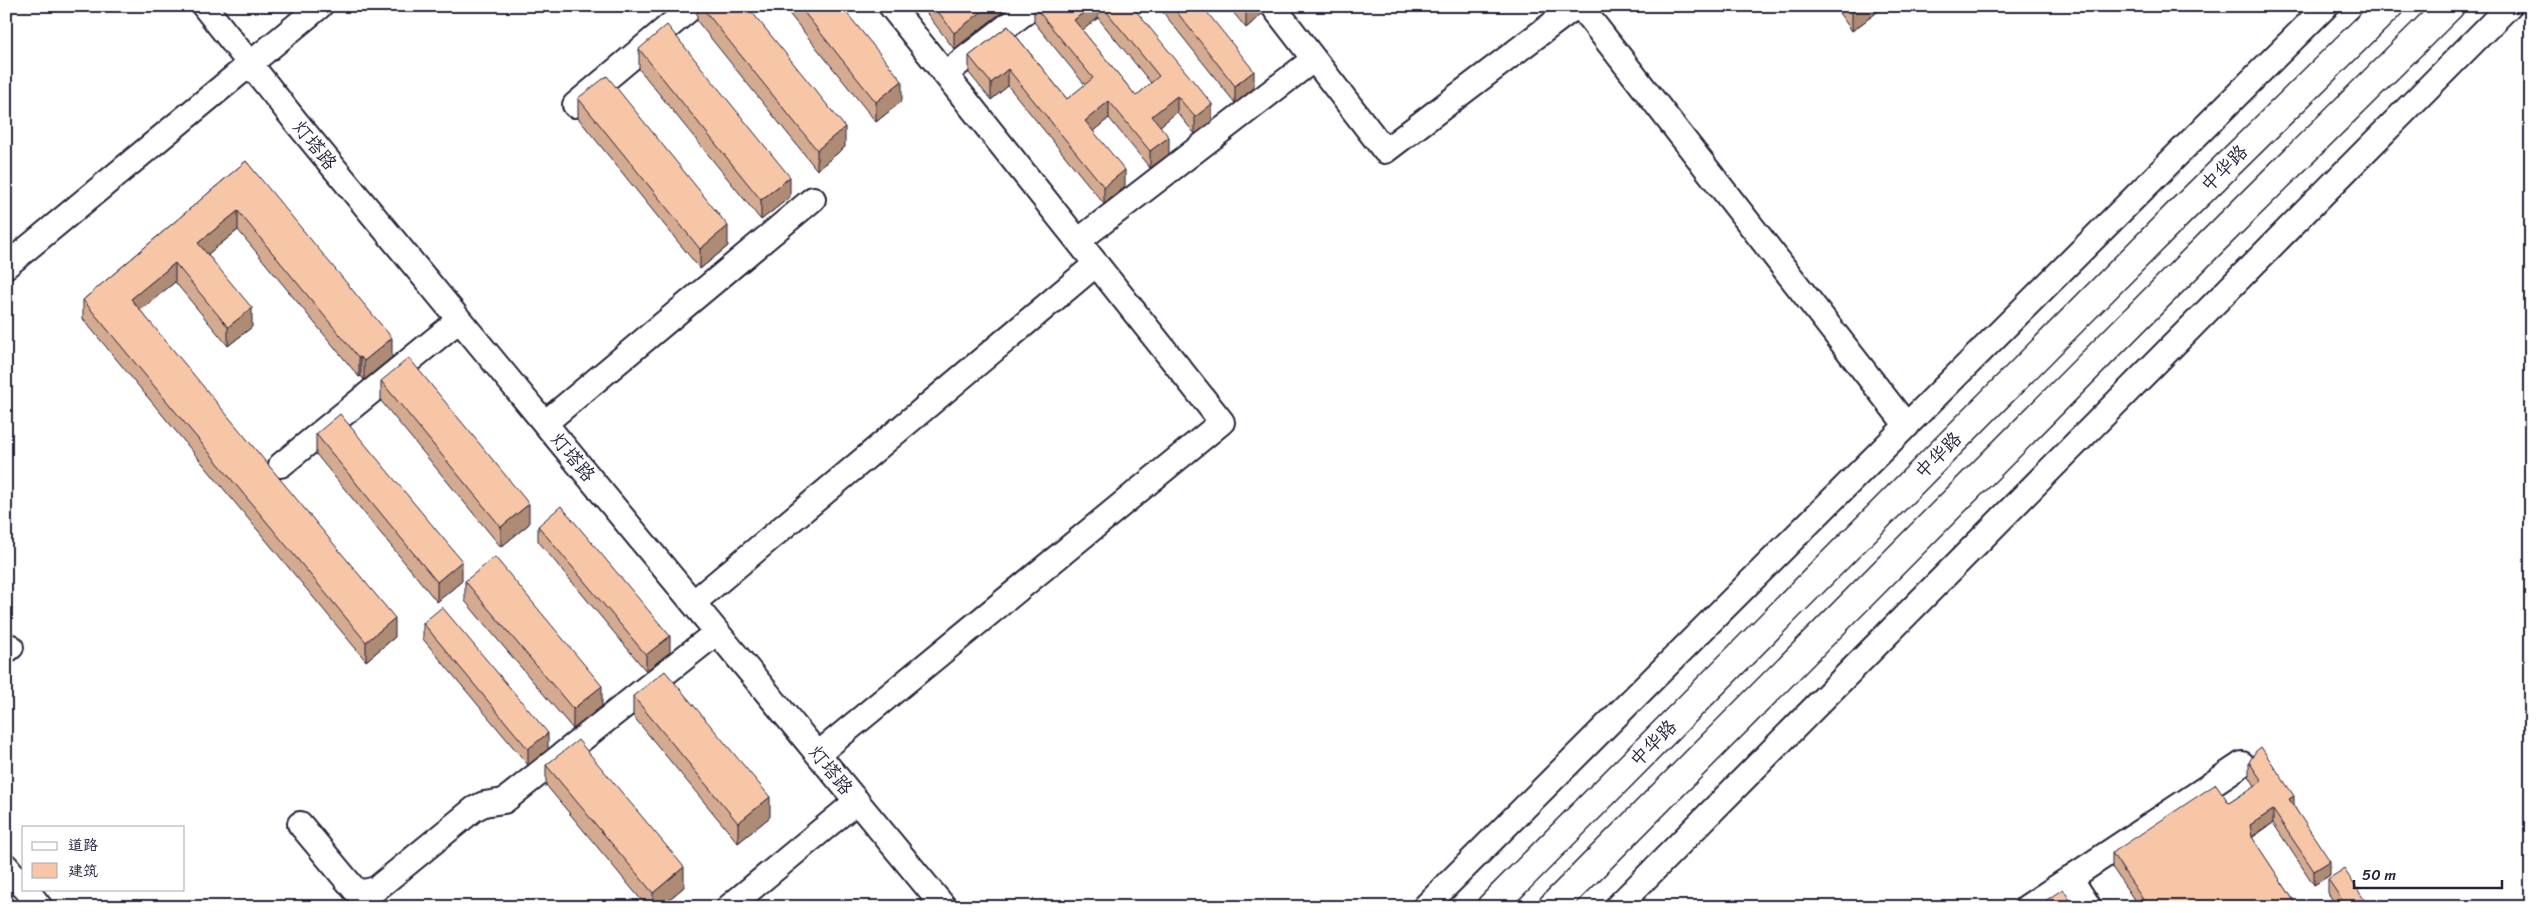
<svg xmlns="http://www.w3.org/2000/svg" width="2537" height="913" font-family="Sriracha,'LXGW WenKai TC',sans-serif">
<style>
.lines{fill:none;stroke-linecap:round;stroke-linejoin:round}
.minor-casing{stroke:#22223b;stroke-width:28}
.highway-casing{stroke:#22223b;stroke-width:31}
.minor{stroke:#fff;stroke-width:24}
.highway{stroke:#fff;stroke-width:28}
.wall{fill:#d4aa90;stroke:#22223b;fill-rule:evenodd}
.shaded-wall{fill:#ad8b75;stroke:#22223b}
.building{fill:#f7c6a7;stroke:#22223b}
.labels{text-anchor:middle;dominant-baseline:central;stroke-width:4.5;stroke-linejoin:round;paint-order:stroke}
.street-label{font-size:19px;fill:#22223b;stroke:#fff}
</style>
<rect width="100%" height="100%" fill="#fff"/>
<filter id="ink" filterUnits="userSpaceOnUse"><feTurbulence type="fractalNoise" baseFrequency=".02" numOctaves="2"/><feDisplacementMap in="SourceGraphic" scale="10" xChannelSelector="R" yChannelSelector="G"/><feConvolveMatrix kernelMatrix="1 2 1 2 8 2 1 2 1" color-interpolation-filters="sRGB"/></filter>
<g filter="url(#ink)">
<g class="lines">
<defs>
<path id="minor" d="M204 6 297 123 944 907
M1273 6 1385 151 1576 6
M1580 6 1907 426
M945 74 1033 6
M575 105 693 6
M1078 241 1314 59
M6 266 320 6
M545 423 813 199
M281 465 459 320
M693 603 1096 264
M6 651 11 647
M818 754 1222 422 891 6
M300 824 355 890 364 892 376 889 474 809 484 804 504 801 717 632
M6 866 24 887
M2070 878 2089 907
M26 889 40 907
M729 907 857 801
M1425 907 2326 6
M1617 907 2509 6
M2027 907 2242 764"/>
<path id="highway" d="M1491 907 2179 213 2389 6
M1552 907 2210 244 2450 6"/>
</defs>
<!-- minor casing -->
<use href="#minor" class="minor-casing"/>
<!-- highway casing -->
<use href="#highway" class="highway-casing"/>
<!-- minor -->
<use href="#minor" class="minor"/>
<!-- highway -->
<use href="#highway" class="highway"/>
</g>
<!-- wall -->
<path class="wall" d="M697 6H747L845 147 817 170 697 21Z
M783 6H841L902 101 876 122Z
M921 6H1010L954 49Z
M1034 6H1132L1212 121 1195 134 1177 112 1160 126 1169 154 1150 168 1109 118 1093 131 1125 187 1104 204 1008 86 991 100 969 73V56L1008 26 1067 99 1085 85 1034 22ZM1098 18 1151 83 1136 96 1082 30Z
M1158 6H1202L1254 88 1235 103Z
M1228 6H1262V14L1246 28Z
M1834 6H1880V10L1852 31Z
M639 49 790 197 761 220 639 69Z
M578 98 728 246 700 269 578 118Z
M246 161 392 357 364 380 361 376 359 377 238 230 208 254 252 327 228 346 175 282 140 310 395 637 366 661 83 319V300Z
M381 381 529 524 501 547 381 401Z
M316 434 462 581 437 602 316 454Z
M538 526 670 652 646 671 538 541Z
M465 581 602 706 573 729 465 601Z
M423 623 548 749 528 765 423 639Z
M633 696 770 817 738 843 633 716Z
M2249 762 2294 806 2330 875 2314 885 2273 823 2252 838 2298 907H2139L2112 867V853L2229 803 2255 786 2249 776Z
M546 765 684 887 660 907H647L546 785Z
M2328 879 2369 907H2337L2328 893Z"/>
<!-- shaded-wall -->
<path class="shaded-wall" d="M989 6H1010L954 49V33Z
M1092 6H1098V18L1074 37V20Z
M1253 6H1262V14L1246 28V12Z
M1858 6H1880V10L1852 31V11Z
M1008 69V86L991 100V83Z
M1254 71V88L1235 103V86Z
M902 81V101L876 122V102Z
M1177 96V112L1152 133V116Z
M1109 101V118L1085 138V121Z
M1212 104V121L1195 134V117Z
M845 127V147L817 170V150Z
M1169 137V154L1150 168V151Z
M1125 170V187L1104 204V187Z
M790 177V197L761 220V200Z
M238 211V230L198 262V243Z
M728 226V246L700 269V249Z
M175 263V282L131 318V299Z
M252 308V327L228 346V327Z
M392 338V357L364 380V361Z
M361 357V376L359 377V358Z
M529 504V524L501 547V527Z
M462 561V581L437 602V582Z
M395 618V637L366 661V642Z
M670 636V652L646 671V655Z
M602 686V706L573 729V709Z
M548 733V749L528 765V749Z
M2294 796V810L2289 799Z
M770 797V817L738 843V823Z
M2273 810V823L2250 838V825Z
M2330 861V875L2314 885V871Z
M684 867V887L660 907H653V893Z"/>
<!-- building -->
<path class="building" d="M701 6H747L845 127 817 150Z
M799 6H841L902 81 876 102Z
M934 6H989L954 33Z
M1034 6H1092L1074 20 1136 96 1159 76 1102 6H1132L1212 104 1195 117 1177 96 1152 116 1169 137 1150 151 1109 101 1085 121 1125 170 1104 187 1008 69 991 83 969 56 1008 26 1067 99 1093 78Z
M1172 6H1202L1254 71 1235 86Z
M1241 6H1253L1246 12Z
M1849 6H1858L1852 11Z
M667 25 790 177 761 200 639 49Z
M607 76 728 226 700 249 578 98Z
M246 161 392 338 364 361 361 357 359 358 238 211 198 243 252 308 228 327 175 263 131 299 395 618 366 642 83 300Z
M409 358 529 504 501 527 381 381Z
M340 414 462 561 437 582 316 434Z
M561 506 670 636 646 655 538 526Z
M495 557 602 686 573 709 465 581Z
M442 607 548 733 528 749 423 623Z
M665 671 770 797 738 823 633 696Z
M578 740 684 867 653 893 546 765Z
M2261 747 2294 796 2289 799 2330 861 2314 871 2273 810 2250 825 2252 837 2298 907H2148L2112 853 2216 784 2229 803 2262 781 2249 762 2256 751Z
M2344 869 2369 907H2339L2344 903 2328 879Z
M2063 889 2074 907H2036Z"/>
</g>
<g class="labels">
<!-- street labels -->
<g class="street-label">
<text transform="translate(315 145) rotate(51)">灯塔路</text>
<text transform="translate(2224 168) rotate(-45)">中华路</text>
<text transform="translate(1938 455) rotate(-45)">中华路</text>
<text transform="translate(573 457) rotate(50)">灯塔路</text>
<text transform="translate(1653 743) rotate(-45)">中华路</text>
<text transform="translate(831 770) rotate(51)">灯塔路</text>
</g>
</g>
<!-- margin -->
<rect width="2537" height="913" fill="none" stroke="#fff" stroke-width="25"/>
<rect x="12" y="12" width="2512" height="888" fill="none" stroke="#22223b" stroke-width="2" filter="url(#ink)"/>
<!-- legend -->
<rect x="22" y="826" width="162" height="65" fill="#ffffff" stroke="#a7a7b1"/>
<rect x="32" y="842" width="25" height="8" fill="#ffffff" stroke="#a7a7b1"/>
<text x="68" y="850" font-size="15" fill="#22223b">道路</text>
<rect x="32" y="863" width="25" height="15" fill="#f7c6a7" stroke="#a7a7b1"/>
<text x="68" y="876" font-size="15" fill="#22223b">建筑</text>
<!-- scale -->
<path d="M2354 880v8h148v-8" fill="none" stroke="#22223b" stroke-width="2.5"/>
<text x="2362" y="880" font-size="15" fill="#22223b" stroke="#ffffff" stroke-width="4" paint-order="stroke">50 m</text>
</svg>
